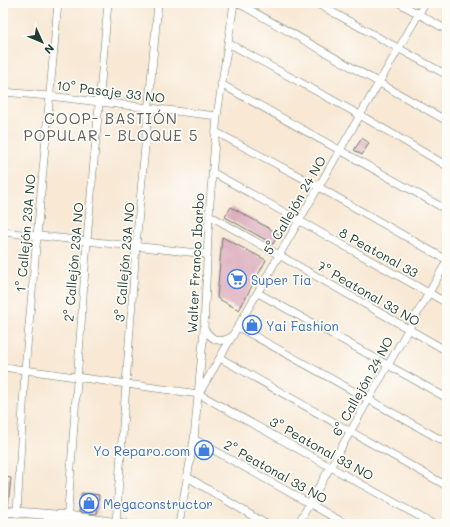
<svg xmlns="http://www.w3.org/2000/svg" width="450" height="527" font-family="Mali,sans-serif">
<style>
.building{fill:#daa8ba}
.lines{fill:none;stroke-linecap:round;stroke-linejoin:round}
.minor-casing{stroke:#6b796c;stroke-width:8}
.tertiary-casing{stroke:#6b796c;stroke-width:10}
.minor{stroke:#fff;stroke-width:7}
.tertiary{stroke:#fff;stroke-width:9}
.labels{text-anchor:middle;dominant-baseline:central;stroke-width:3.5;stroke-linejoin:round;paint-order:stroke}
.street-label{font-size:13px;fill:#1f3d34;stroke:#fdfcf7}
.shop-label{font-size:13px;fill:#366cbe;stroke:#fdfcf7;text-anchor:start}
.quarter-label{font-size:15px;letter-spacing:1px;fill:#606263;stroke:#fdfcf7}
</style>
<rect width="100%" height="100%" fill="#fdfcf7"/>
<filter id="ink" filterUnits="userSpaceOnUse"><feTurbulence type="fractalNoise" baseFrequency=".025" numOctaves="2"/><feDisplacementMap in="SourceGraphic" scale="8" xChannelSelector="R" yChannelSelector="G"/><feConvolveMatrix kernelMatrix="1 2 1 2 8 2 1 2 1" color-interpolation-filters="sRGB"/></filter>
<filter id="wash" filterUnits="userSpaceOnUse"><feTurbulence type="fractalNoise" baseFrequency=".012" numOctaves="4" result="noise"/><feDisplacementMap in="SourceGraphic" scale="16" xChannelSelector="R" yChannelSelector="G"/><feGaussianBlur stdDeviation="0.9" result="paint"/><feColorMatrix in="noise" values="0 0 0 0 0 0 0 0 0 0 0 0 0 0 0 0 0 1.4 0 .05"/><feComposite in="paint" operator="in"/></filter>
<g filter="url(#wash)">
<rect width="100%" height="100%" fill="#f8e8d4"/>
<g id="blocks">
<!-- building -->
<path class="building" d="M362 138 369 143 362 155 354 150Z
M231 207 279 234 273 244 225 217Z
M222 237 266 260 239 310 217 298Z
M3 477 11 478 8 505H3Z
M82 493 99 495 97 514 79 512Z"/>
</g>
</g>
<g filter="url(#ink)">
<use href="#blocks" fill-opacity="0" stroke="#6b796c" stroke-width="1"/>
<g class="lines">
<defs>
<path id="minor" d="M238 3 447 121
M316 3 447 75
M399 3 447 30
M228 43 360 115 447 166
M221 84 447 210
M3 92 49 96 217 116
M216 132 308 181 447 260
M212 172 447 303
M209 215 447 351
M3 232 207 254
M258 293 447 398
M238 327 447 443
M204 329C213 341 220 344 233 336
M220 358 447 486
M3 367 199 394 433 524
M200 392 425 3
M194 439 346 524
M189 478 266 524
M17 513 25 370 58 3
M116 523 136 246 158 3
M67 524 87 240 108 3
M179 524 194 439 204 329 209 215 217 116 234 3
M298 524 447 261"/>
<path id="tertiary" d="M3 511 68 516 125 524
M3 523 7 524"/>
</defs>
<!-- minor casing -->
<use href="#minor" class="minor-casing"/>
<!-- tertiary casing -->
<use href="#tertiary" class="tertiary-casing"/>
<!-- minor -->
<use href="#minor" class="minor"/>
<!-- tertiary -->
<use href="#tertiary" class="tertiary"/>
</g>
</g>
<!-- icons -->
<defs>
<symbol id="supermarket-ring" viewBox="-11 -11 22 22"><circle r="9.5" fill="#fdfcf7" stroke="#3f7fe0" stroke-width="1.5"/><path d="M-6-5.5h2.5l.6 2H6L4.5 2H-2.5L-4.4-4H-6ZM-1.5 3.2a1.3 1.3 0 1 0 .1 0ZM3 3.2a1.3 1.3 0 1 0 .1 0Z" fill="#3f7fe0"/></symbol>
<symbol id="shop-ring" viewBox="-11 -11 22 22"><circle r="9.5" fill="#fdfcf7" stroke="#3f7fe0" stroke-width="1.5"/><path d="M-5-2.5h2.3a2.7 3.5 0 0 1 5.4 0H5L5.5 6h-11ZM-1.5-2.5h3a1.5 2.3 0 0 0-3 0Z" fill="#3f7fe0"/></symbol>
</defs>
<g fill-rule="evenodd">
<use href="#supermarket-ring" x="226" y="268" width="22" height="22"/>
<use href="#shop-ring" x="241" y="314" width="22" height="22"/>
<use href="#shop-ring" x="193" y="439" width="22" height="22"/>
<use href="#shop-ring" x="78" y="492" width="22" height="22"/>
</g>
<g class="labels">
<!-- street labels -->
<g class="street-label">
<text transform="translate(111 91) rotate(7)">10° Pasaje 33 NO</text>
<text transform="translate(294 205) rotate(-60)">5° Callejón 24 NO</text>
<text transform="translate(25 233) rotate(-85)">1° Callejón 23A NO</text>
<text transform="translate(379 252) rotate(29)">8 Peatonal 33</text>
<text transform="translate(73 262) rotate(-85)">2° Callejón 23A NO</text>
<text transform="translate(124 262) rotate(-85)">3° Callejón 23A NO</text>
<text transform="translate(195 263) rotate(-87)">Walter Franco Ibarbo</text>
<text transform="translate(369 293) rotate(30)">7° Peatonal 33 NO</text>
<text transform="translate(362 386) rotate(-61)">6° Callejón 24 NO</text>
<text transform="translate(322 448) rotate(29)">3° Peatonal 33 NO</text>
<text transform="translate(276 471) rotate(29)">2° Peatonal 33 NO</text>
</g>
<!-- shop labels -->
<g class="shop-label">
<text x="251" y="279">Super Tia</text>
<text x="266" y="325">Yai Fashion</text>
<text x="190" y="450" text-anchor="end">Yo Reparo.com</text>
<text x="103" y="503">Megaconstructor</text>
</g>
<!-- quarter labels -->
<g class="quarter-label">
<text x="111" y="118">COOP- BASTIÓN<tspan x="111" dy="17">POPULAR - BLOQUE 5</tspan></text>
</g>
</g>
<!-- margin -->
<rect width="450" height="527" fill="none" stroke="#fdfcf7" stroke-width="16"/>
<!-- north arrow -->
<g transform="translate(42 42) rotate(134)" stroke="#fdfcf7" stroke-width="3" paint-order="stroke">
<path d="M0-3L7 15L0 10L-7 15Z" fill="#1f3d34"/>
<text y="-6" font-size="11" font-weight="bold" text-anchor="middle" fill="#1f3d34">N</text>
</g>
</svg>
